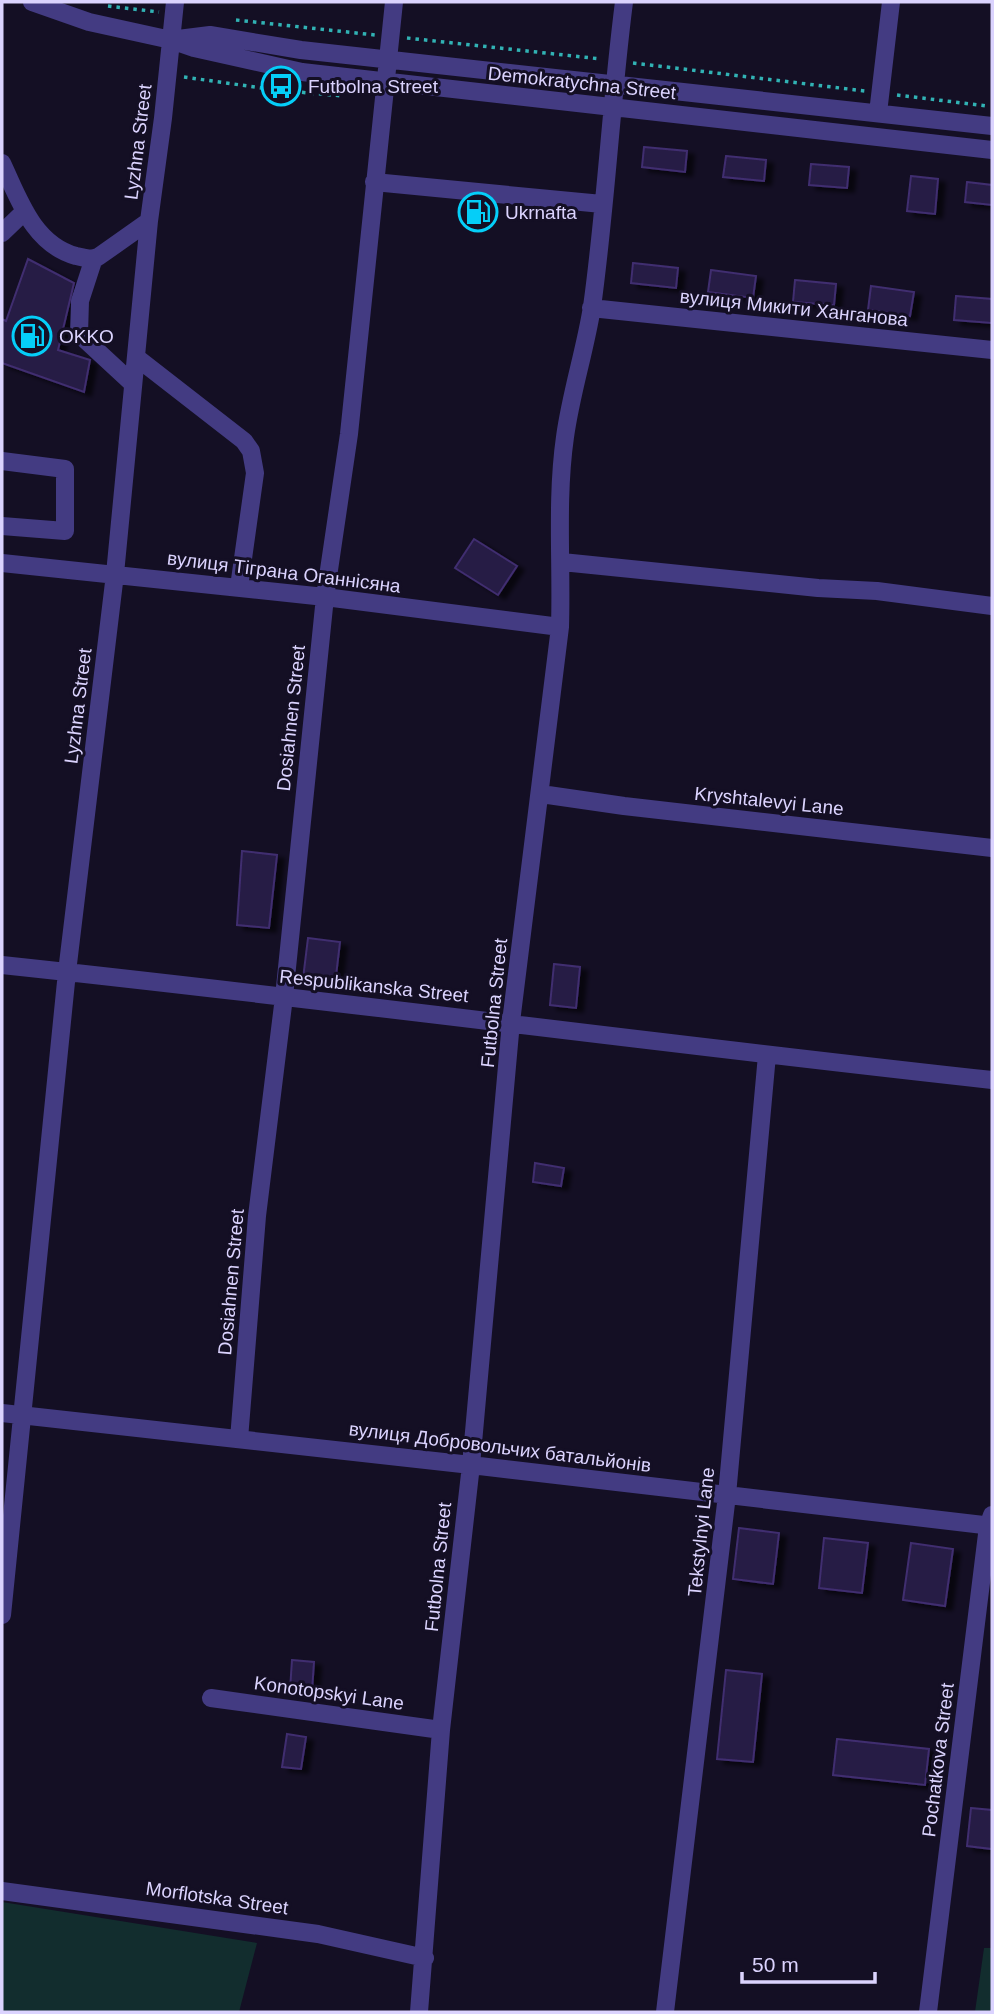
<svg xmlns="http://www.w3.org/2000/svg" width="994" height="2014" font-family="Arial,sans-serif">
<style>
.green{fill:#122d2e}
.building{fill:#271b45;stroke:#402e70;stroke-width:2;filter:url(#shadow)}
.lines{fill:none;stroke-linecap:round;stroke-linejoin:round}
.path{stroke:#31b2b4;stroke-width:3.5;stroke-dasharray:3.5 5;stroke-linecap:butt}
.minor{stroke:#433b82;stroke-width:18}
.labels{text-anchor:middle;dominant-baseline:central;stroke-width:6;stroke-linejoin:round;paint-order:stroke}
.street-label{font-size:19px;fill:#dbd3fe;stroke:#140f24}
.poi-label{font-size:19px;fill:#dbd3fe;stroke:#140f24;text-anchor:start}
</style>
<defs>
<filter id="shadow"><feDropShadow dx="7" dy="4" stdDeviation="2" flood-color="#0009"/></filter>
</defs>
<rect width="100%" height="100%" fill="#140f24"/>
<!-- green -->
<path class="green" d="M2 1902 257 1943 239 2012H2Z
M984 1948H992V2012H975Z"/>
<!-- building -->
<path class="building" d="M644 147 687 151 685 172 642 167Z
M726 156 766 160 764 181 723 177Z
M811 164 849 167 847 188 809 185Z
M911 176 938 179 935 214 907 211Z
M967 182 992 185V205L965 202Z
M28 259 74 283 58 350 90 360 84 392 2 363V319L6 321Z
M633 263 678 268 676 288 631 283Z
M711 270 756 276 753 298 708 292Z
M795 280 836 284 834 305 793 302Z
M871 286 914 292 910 316 868 310Z
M956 296 992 299V323L954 320Z
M474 539 517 566 498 595 455 568Z
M242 851 277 855 269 928 237 925Z
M308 938 340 942 335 984 303 979Z
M554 964 580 967 576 1008 550 1005Z
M535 1163 564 1168 561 1186 533 1182Z
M739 1528 779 1533 773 1584 733 1579Z
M824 1538 868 1543 862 1593 819 1588Z
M911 1543 953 1549 945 1606 903 1600Z
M292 1660 314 1662 312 1691 290 1690Z
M726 1670 762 1674 753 1762 717 1759Z
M287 1734 306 1737 301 1769 282 1767Z
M837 1739 929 1749 925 1785 833 1775Z
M971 1808 992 1810V1849L967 1846Z"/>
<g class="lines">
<!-- path -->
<path class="path" d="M108 6 159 12
M236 20 375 35
M407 38 601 59
M633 63 865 91
M184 77 276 90 343 96
M897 95 987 106"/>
<!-- minor -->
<path class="minor" d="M32 2 89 22 171 40 194 48 302 72 992 150
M178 39 210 35 301 50 992 126
M878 113 891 2
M2 163C19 199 33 244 76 256 85 258 90 260 98 257L149 221
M374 182 602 204
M2 233 25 211
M94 258 80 301 79 334 133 384
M591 308 992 350
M136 357 244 441 251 451 255 473 239 587
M2 461 65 469V531L2 526
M562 562 818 588 877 591 992 606
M2 563 325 597 560 627
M541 794 624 806 992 848
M2 965C332 1000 662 1044 992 1080
M2 1413 471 1465 992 1526
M239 1439 257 1216 284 997 325 597 349 434 394 2
M2 1615 67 972 115 574 149 221 163 118 175 2
M211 1698 441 1730
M2 1891 318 1934 425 1958
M419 2012 441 1730 471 1465 511 1022 560 627C562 564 556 500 565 437 571 393 585 351 592 307 606 206 611 103 624 2
M665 2012 727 1495 767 1055
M928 2012 988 1526 992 1515"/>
</g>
<!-- icons -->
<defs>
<symbol id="bus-ring" viewBox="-11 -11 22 22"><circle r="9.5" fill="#140f24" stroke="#05cef8" stroke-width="1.5"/><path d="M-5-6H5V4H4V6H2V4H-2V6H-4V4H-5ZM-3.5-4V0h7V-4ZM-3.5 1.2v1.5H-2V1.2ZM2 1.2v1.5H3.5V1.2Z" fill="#05cef8"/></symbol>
<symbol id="fuel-ring" viewBox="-11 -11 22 22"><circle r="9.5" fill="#140f24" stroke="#05cef8" stroke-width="1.5"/><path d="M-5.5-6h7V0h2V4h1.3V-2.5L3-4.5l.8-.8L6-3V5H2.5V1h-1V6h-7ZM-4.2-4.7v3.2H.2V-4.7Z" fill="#05cef8"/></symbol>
</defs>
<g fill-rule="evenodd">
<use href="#bus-ring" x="259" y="64" width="44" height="44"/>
<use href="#fuel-ring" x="456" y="190" width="44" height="44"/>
<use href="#fuel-ring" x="10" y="314" width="44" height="44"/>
</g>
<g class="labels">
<!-- street labels -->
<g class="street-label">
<text transform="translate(582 83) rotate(6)">Demokratychna Street</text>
<text transform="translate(138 142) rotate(-83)">Lyzhna Street</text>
<text transform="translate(794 308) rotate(6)">вулиця Микити Ханганова</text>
<text transform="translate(284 572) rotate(7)">вулиця Тіграна Оганнісяна</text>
<text transform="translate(78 706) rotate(-83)">Lyzhna Street</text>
<text transform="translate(291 718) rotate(-84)">Dosiahnen Street</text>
<text transform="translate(769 801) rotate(6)">Kryshtalevyi Lane</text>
<text transform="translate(374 986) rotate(6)">Respublikanska Street</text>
<text transform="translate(494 1003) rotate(-84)">Futbolna Street</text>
<text transform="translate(231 1282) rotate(-85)">Dosiahnen Street</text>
<text transform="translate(500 1447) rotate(7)">вулиця Добровольчих батальйонів</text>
<text transform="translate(701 1532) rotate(-84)">Tekstylnyi Lane</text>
<text transform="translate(438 1567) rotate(-84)">Futbolna Street</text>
<text transform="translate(329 1693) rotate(8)">Konotopskyi Lane</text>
<text transform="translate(938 1760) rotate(-83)">Pochatkova Street</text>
<text transform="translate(217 1898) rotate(8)">Morflotska Street</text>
</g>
<!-- poi labels -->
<g class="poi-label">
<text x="308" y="86">Futbolna Street</text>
<text x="505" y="212">Ukrnafta</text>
<text x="59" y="336">OKKO</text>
</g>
</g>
<!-- border -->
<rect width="994" height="2014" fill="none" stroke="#dbd3fe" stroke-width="7"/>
<!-- scale -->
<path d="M742 1972v10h133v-10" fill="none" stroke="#dbd3fe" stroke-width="3.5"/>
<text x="752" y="1972" font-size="21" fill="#dbd3fe" stroke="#140f24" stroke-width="5" paint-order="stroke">50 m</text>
</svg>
